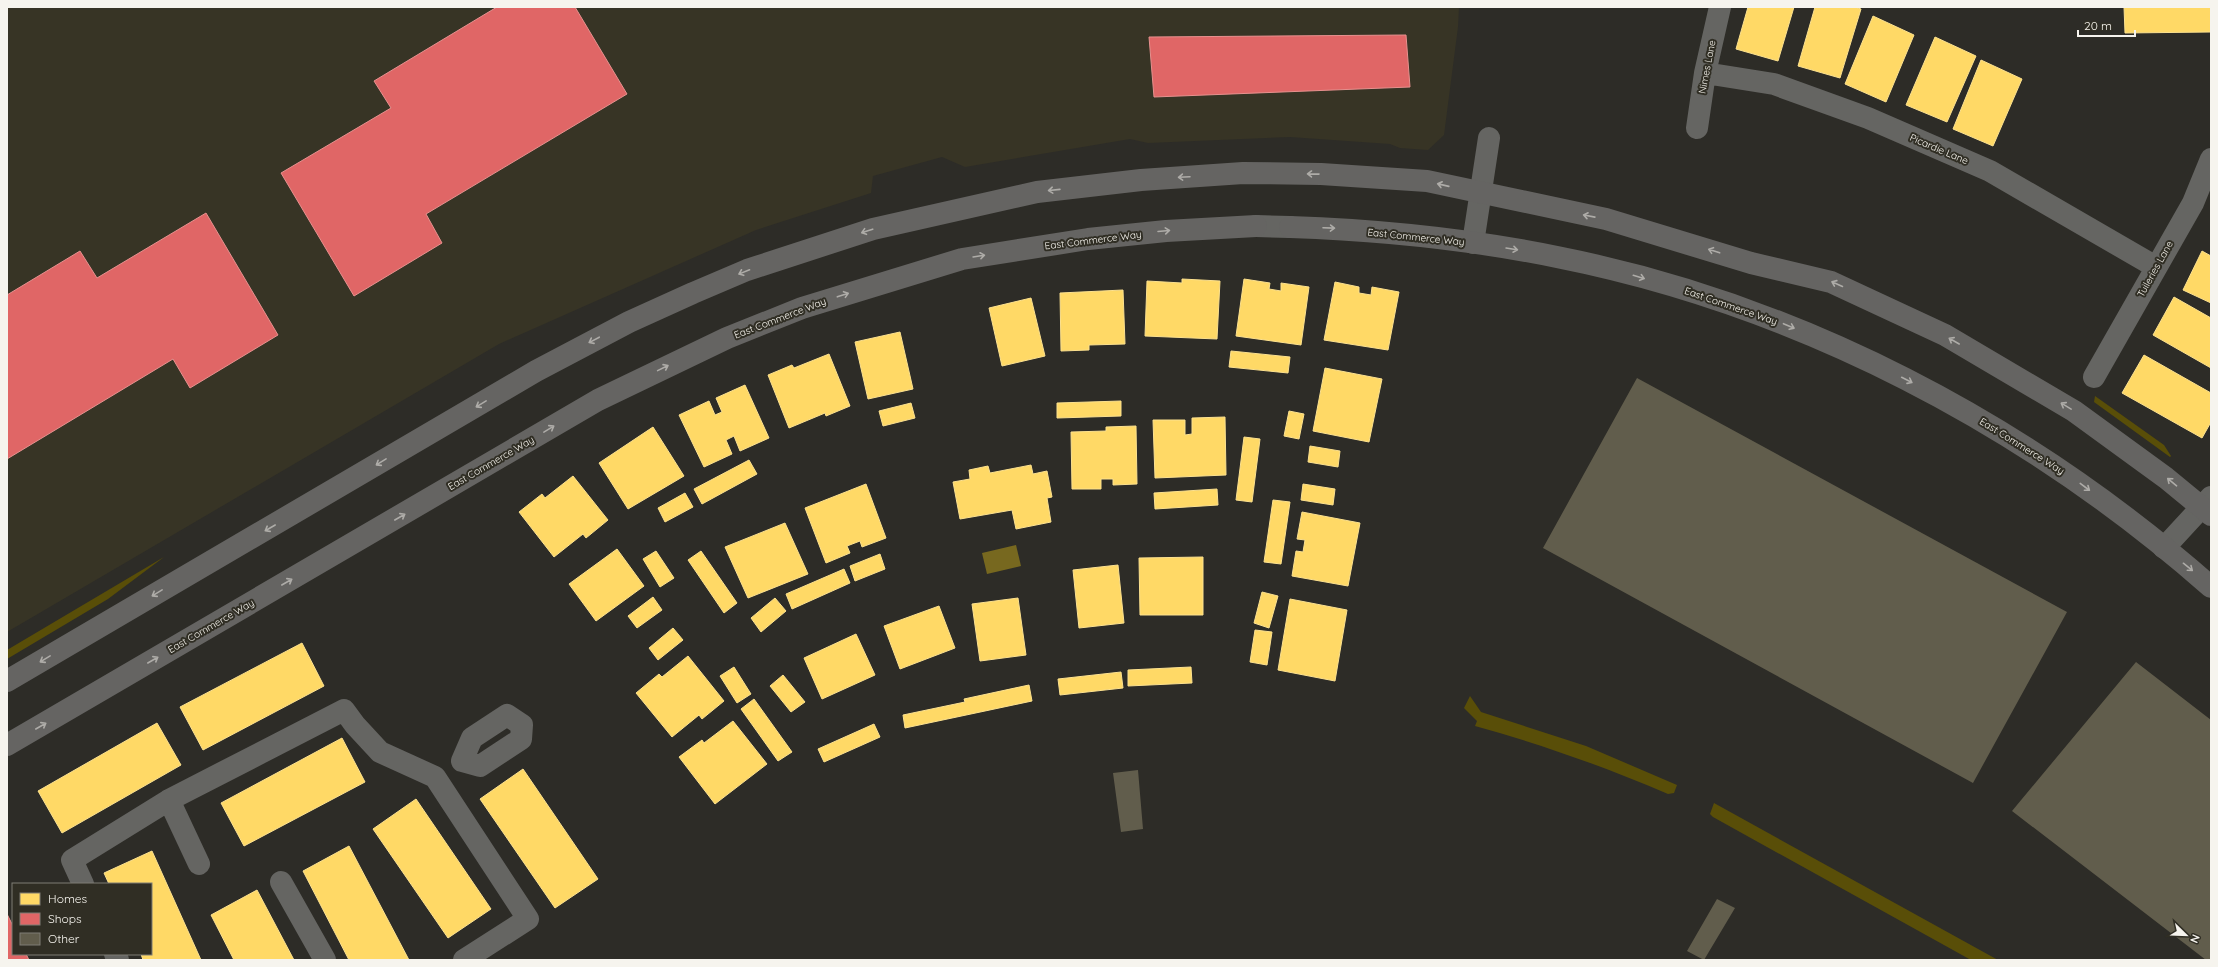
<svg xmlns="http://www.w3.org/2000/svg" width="2218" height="967" font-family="Quicksand,sans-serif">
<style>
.built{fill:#373425}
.green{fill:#594e08}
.water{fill:#77681f}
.homes{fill:#ffd966;stroke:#fce18f}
.shops{fill:#e06666;stroke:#e7918f}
.building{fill:#615d4c}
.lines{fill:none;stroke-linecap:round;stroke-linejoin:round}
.minor{stroke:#656562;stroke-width:22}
.major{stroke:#656462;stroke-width:22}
.oneway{stroke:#aeaca8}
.labels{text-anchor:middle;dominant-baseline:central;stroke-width:4;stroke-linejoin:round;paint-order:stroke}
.street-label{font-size:10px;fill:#f6f4ee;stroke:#302e24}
</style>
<rect width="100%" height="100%" fill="#2d2c27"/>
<!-- built -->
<path class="built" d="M7 7H1459L1458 27 1444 135 1428 150 1400 148 1390 144 1290 137 1148 143 1130 139 965 167 942 157 873 176 871 193 756 230 499 344 7 632Z"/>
<!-- green -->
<path class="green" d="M2095 396 2164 445 2171 456 2170 457 2094 402Z
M164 557 108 599 7 659V650Z
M1470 696 1481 712 1586 746 1677 785 1674 793 1668 794C1605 767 1541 744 1475 726L1477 721 1464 708Z
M1714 803 1998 960H1971L1713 817 1710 814Z"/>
<!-- water -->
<path class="water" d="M1016 545 1021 566 987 574 982 553Z"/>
<!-- homes -->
<path class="homes" d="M1748 7H1794L1778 61 1736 49Z
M1815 7H1855L1861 9 1840 78 1798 66Z
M2124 7H2211V32L2125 33Z
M1873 16 1914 35 1886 102 1845 84Z
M1935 37 1976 56 1947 122 1906 105Z
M1981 60 2022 79 1993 146 1953 129Z
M2202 251 2211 256V303L2183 290Z
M1182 279 1220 281 1217 339 1145 336 1147 281 1182 283Z
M1244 279 1270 283 1269 289 1281 291V283L1309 287 1301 345 1236 336Z
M1335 282 1359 287V293L1371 295 1372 287 1399 292 1388 350 1324 340Z
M1123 290 1125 344 1089 345V350L1061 351 1060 293Z
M2174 297 2211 318V368L2153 335Z
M1031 298 1045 356 1002 366 989 308Z
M900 332 913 389 868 399 855 342Z
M1231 351 1290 357 1288 373 1229 367Z
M829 354 850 406 826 416 825 413 789 428 768 375 792 365 794 368Z
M2144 355 2211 393V422L2202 438 2122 393Z
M1325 368 1382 379 1369 442 1313 431Z
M745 385 769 438 740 451 734 436 726 440 732 454 704 467 679 415 709 401 715 415 722 412 716 398Z
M1121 401V416L1057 418V403Z
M911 403 915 418 883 426 879 411Z
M1289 411 1304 414 1299 439 1284 436Z
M1225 417 1226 475 1155 478 1153 420H1185V435L1192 434V418Z
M1136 426 1137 484 1113 485V479H1101V489H1072L1071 432 1106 431V427Z
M653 427 684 476 628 509 599 463Z
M1244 437 1260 439 1252 502 1236 500Z
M1310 446 1340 451 1338 467 1308 462Z
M749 460 757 474 702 504 694 489Z
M1031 465 1033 474 1047 471 1052 497 1047 498 1051 522 1016 529 1012 510 960 519 953 482 970 479 969 470 988 466 990 473Z
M573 476 608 520 586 538 583 534 554 557 519 512 542 494 545 498Z
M866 484 886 538 862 547 860 541 847 546 850 553 826 563 805 508Z
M1303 484 1335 489 1333 505 1301 500Z
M1217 489 1218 505 1155 509 1154 493Z
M685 493 693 507 665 522 658 508Z
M1273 500 1290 502 1281 564 1264 562Z
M1302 512 1360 523 1348 586 1292 576 1296 551 1303 552 1305 540 1297 539Z
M785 523 808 574 748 598 725 547Z
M617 549 644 586 596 621 569 584Z
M656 551 674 578 660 587 643 559Z
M701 551 737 603 724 613 688 560Z
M880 554 885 569 855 581 850 566Z
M1203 557V615H1140L1139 558Z
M1118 565 1124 623 1079 628 1073 570Z
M844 569 850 583 792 609 786 594Z
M1262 592 1278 596 1269 628 1254 623Z
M653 597 662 610 637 628 628 616Z
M775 598 786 611 761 632 751 618Z
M1018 598 1026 655 980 661 972 604Z
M1290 599 1347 610 1335 681 1278 670Z
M939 606 955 648 900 669 884 626Z
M673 628 683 640 658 660 649 648Z
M1255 630 1272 632 1267 665 1250 662Z
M856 634 875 675 822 699 804 658Z
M302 643 324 686 203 750 180 707Z
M688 656 724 701 702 719 699 715 672 737 636 693 659 674 662 677Z
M734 667 751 694 737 703 720 676Z
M1191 667 1192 683 1128 686V670Z
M1121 672 1123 688 1060 695 1058 679Z
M783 675 805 702 791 712 770 686Z
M1029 685 1032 701 905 728 903 715 965 702 964 699Z
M754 699 792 752 778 761 741 709Z
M733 721 767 764 715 804 679 757 702 740 704 743Z
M157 723 181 765 62 833 38 791Z
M874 724 880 737 824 762 818 749Z
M342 738 365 782 244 846 221 803Z
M523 769 598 879 555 908 480 799Z
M416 799 491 909 448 938 373 829Z
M349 846 409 960H349L303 871Z
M152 851 201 960H143L141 954H151V884H109L104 873Z
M257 890 294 960H234L211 915Z"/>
<!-- shops -->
<path class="shops" d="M497 7H575L627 94 426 214 442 243 354 296 281 173 391 108 374 81Z
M1406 35 1410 87 1154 97 1149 37Z
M206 213 278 335 190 388 173 359 7 459V295L80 251 97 278Z
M7 914 13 926V954H26L29 960H7Z"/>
<!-- building -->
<path class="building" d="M1637 378 2067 612 1973 783 1543 548Z
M2136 662 2211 720V960H2206L2012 811Z
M1138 770 1143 829 1121 832 1113 773Z
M1717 899 1735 908 1704 960 1687 951Z"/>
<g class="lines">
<!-- minor -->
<path class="minor" d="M1705 73 1774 84 1868 118 1990 171 2156 267
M1697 128 1705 73 1720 7
M1256 226 1290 227
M1473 243 1489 138
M2094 377 2193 203 2211 159
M2164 548 2211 497
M507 715 522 725 521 739 480 766 462 761 472 738Z
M169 800 199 864
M281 882 325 960
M83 884 72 860 169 800 344 710 355 725 380 752 435 777 528 919 464 960
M115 954 118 960"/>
<!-- major -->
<path class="major" d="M1290 227C1379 230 1469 239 1557 257 1799 305 2026 424 2211 587
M7 681 536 371 629 322 693 293 747 270 873 229 1037 192 1141 180 1243 173 1321 174 1427 181 1606 219 1751 263 1831 282 1945 335 2074 411 2166 478 2211 515
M7 745 598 400 727 338 802 308 962 259 1088 239 1166 231 1256 226"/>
</g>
<!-- one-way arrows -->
<defs><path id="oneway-shaft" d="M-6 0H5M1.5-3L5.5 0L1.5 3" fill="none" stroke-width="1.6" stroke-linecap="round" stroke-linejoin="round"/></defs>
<g class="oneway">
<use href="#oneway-shaft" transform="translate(1313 174) rotate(-179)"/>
<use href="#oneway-shaft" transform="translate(1184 177) rotate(177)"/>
<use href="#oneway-shaft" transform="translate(1443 185) rotate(-167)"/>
<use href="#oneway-shaft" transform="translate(1054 190) rotate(174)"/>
<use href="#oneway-shaft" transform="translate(1589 216) rotate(-169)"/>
<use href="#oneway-shaft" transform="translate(1329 228) rotate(2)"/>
<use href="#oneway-shaft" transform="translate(867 231) rotate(162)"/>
<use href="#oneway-shaft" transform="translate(1164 231) rotate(-5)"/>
<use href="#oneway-shaft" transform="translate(1512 249) rotate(9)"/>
<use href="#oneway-shaft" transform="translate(1714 251) rotate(-162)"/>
<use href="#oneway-shaft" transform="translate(979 256) rotate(-9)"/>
<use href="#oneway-shaft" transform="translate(744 272) rotate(158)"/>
<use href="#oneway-shaft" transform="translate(1639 277) rotate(17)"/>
<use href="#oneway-shaft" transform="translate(1837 284) rotate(-156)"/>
<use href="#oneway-shaft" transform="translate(843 295) rotate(-18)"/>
<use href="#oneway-shaft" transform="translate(1789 326) rotate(23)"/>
<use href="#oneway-shaft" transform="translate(594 340) rotate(152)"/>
<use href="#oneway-shaft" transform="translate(1954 341) rotate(-150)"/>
<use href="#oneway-shaft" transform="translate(663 368) rotate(-26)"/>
<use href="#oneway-shaft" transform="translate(1907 380) rotate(27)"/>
<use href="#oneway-shaft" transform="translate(481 404) rotate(149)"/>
<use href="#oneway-shaft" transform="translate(2066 406) rotate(-149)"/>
<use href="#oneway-shaft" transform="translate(549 429) rotate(-31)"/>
<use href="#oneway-shaft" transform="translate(381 462) rotate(148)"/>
<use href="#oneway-shaft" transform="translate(2172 482) rotate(-140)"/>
<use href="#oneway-shaft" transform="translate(2085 487) rotate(37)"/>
<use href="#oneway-shaft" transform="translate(400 517) rotate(-30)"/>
<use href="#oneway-shaft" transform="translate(270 528) rotate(150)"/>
<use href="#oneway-shaft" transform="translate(2188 567) rotate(39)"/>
<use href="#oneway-shaft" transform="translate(287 582) rotate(-30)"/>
<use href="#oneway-shaft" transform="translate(157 593) rotate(149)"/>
<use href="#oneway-shaft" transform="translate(45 659) rotate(149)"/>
<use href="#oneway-shaft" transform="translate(153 660) rotate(-30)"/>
<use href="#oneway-shaft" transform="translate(41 726) rotate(-30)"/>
</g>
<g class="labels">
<!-- street labels -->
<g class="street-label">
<text transform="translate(1707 67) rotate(-79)">Nimes Lane</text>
<text transform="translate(1939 149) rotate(23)">Picardie Lane</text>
<text transform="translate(1416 237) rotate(6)">East Commerce Way</text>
<text transform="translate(1093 240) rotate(-7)">East Commerce Way</text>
<text transform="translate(2155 269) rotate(-61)">Tuileries Lane</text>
<text transform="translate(1731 306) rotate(19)">East Commerce Way</text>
<text transform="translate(780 318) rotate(-21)">East Commerce Way</text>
<text transform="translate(2022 446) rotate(32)">East Commerce Way</text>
<text transform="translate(491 463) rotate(-30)">East Commerce Way</text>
<text transform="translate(211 626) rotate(-30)">East Commerce Way</text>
</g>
</g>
<!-- border -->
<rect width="2218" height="967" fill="none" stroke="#f6f4ee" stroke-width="16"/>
<!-- legend -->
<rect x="12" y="883" width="140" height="72" fill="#302e24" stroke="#7f7d75"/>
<rect x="20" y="893" width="20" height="12" fill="#ffd966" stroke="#7f7d75"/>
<text x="48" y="903" font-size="12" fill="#f6f4ee">Homes</text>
<rect x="20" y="913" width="20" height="12" fill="#e06666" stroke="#7f7d75"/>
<text x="48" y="923" font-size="12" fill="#f6f4ee">Shops</text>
<rect x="20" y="933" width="20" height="12" fill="#615d4c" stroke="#7f7d75"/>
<text x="48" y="943" font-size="12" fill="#f6f4ee">Other</text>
<!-- north arrow -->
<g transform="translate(2186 935) rotate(113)" stroke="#302e24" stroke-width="3" paint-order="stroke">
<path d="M0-3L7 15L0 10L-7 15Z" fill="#f6f4ee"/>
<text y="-6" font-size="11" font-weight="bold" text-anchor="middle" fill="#f6f4ee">N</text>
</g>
<!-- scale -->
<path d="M2078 30v6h57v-6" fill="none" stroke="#f6f4ee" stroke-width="2"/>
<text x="2084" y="30" font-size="12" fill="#f6f4ee" stroke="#302e24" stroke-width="3" paint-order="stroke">20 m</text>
</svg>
